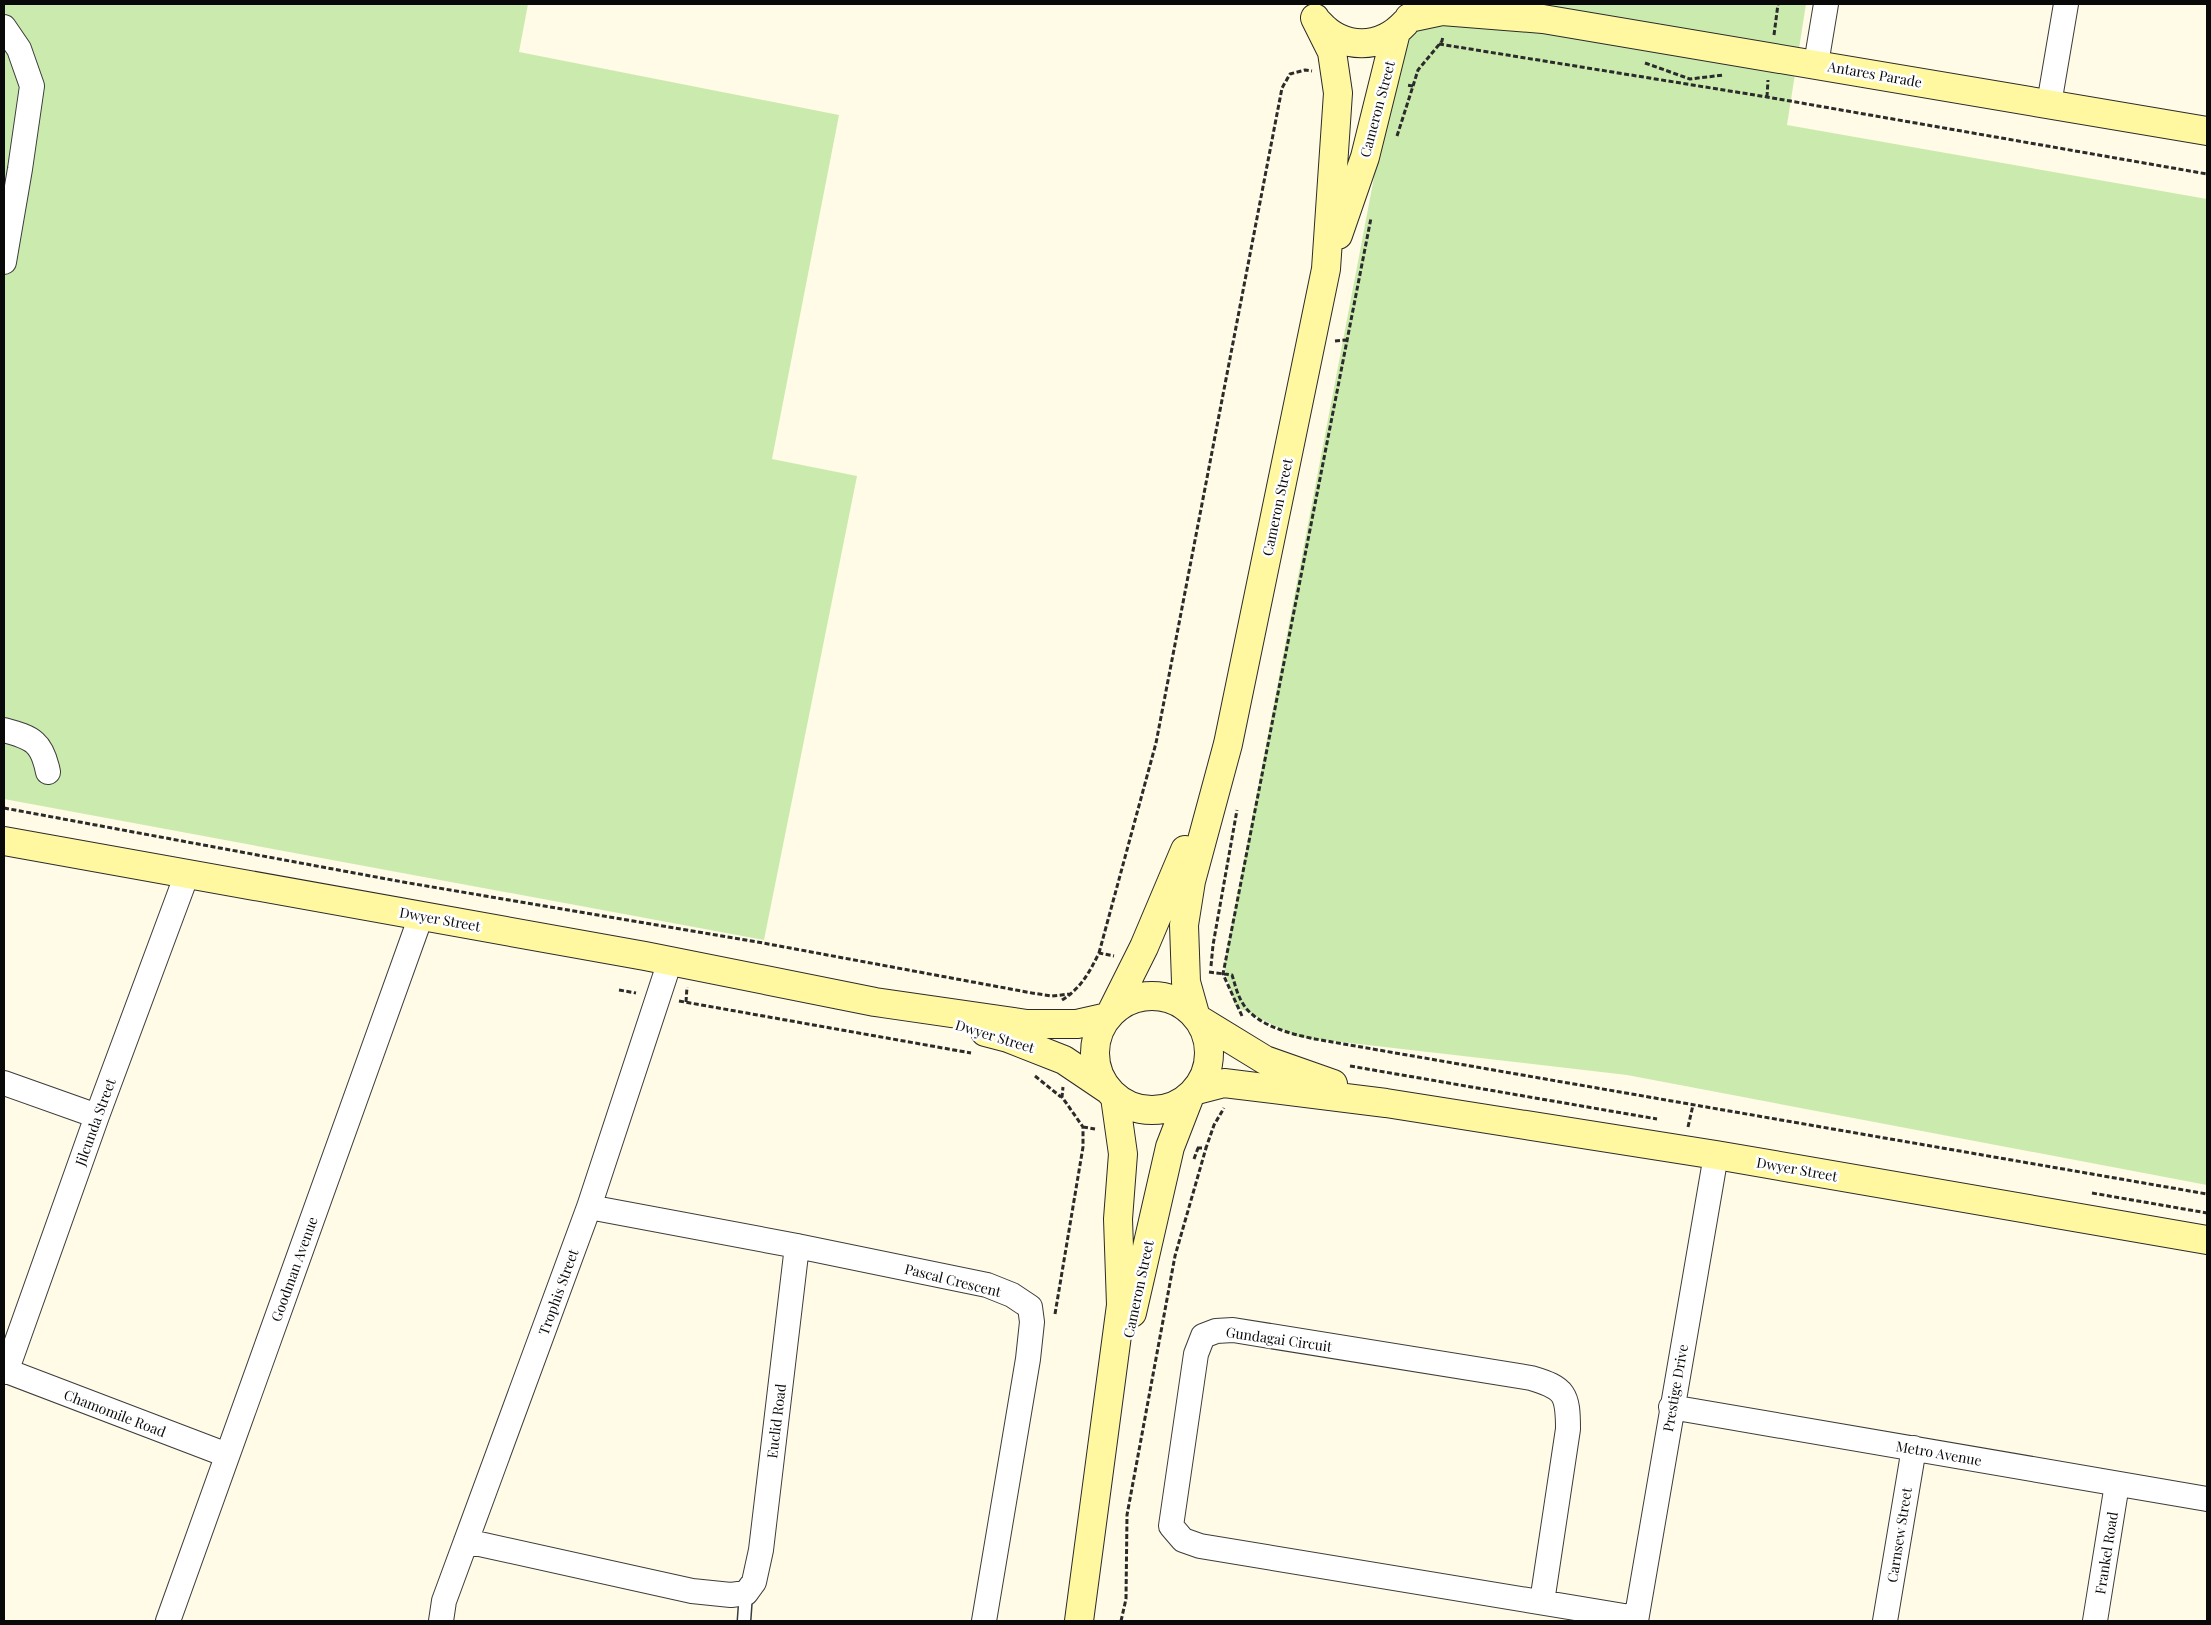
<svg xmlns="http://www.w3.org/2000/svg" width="2211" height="1625" font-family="'Playfair Display',serif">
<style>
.green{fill:#cbebae}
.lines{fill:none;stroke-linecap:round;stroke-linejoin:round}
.lane-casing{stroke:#3c3c3c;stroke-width:15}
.street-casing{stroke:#3c3c3c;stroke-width:26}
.secondary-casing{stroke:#2b2b2b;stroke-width:30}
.path{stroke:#2b2b2b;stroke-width:3;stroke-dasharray:5 2.5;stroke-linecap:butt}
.lane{stroke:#fff;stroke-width:12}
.street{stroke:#fff;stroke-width:24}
.secondary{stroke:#fff8a1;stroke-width:28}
.labels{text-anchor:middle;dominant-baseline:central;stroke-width:5;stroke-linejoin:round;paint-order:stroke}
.street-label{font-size:14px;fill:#090909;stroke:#fff}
</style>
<rect width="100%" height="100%" fill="#fffbe6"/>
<!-- green -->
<path class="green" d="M4 4H528L519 52 839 115 772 459 857 476 764 940 4 799Z
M1407 4H1806L1787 125 2207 199V1185L1627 1075 1298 1037 1235 1006 1224 966Z"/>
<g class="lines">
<defs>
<path id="lane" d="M744 1621 746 1593"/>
<path id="street" d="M4 27 19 49 32 86 20 169 4 262
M1816 64 1826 4
M2049 104 2066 4
M4 730C33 738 42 742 48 772
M4 1083 97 1116
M589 1207 797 1246 987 1285 1012 1295 1030 1307 1032 1322 1028 1359 984 1621
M4 1370 227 1455
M6 1372 97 1116 187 874
M1671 1407 2207 1499
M466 1541 692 1591 731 1595 746 1593 754 1582 761 1550 797 1246
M1542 1602 1568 1429C1568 1394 1565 1388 1531 1378L1233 1330 1216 1331 1203 1336 1196 1354 1171 1526 1183 1540 1200 1546 1636 1618
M168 1621 421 916
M441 1621 444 1601 589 1207 670 961
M1636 1621 1716 1155
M1885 1621 1914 1448
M2095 1621 2117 1484"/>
<path id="secondary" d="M1409 18 1442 11 1543 19 2207 131
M1319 23C1343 50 1380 50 1405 23
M1338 235 1365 157 1396 32
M4 841 645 956 875 1002 1027 1024H1077L1108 1017
M1095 1053a57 57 0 1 1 114 0a57 57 0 1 1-114 0Z
M1111 1013 1144 947 1185 850
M1195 1014 1186 982 1184 925 1191 881 1228 744 1326 269 1338 93 1332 52 1315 18
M1198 1019 1265 1060 1333 1084
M985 1032 1008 1038 1064 1060 1107 1089
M1197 1090 1224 1083 1386 1103 1716 1155 2207 1240
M1132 1313 1170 1147 1189 1098
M1079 1621 1121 1305 1118 1219 1123 1154 1115 1097"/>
</defs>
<!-- lane casing -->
<use href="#lane" class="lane-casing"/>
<!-- street casing -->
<use href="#street" class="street-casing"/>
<!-- secondary casing -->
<use href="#secondary" class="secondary-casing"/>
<!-- path -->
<path class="path" d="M1774 35 1778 4
M1439 44 1767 97 2207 174
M1645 63 1690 79 1724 75
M1413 86 1418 70 1442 41 1443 36
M1767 97 1768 80
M1397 136 1413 86 1407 85
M1335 341 1346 340
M4 808 403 882 763 943 1032 993 1052 996 1070 994
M1099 953 1156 743 1282 88 1290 74 1305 70 1312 71
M1211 966 1213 945 1237 810
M1209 972 1232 975C1235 984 1237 994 1242 1002 1254 1025 1291 1034 1315 1039L2207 1194
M619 990 636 993
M1062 1000C1081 988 1089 973 1099 953L1114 956
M679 1001 971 1053
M686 1002 687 987
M1242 1016 1223 974 1371 218
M1350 1066 1657 1119
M1035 1076 1061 1097
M1083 1127 1095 1129
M1688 1127 1693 1105
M1197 1148H1206L1214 1125 1224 1108
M1194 1159 1198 1148
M2092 1193 2207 1213
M1055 1314 1083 1147V1127L1062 1097 1063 1087
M1121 1621 1126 1599 1127 1515 1175 1256 1206 1148"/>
<!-- lane -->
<use href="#lane" class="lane"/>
<!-- street -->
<use href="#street" class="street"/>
<!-- secondary -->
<use href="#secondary" class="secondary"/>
</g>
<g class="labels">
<!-- street labels -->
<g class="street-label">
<text transform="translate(1875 74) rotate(10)">Antares Parade</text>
<text transform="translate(1377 109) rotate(-75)">Cameron Street</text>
<text transform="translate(1277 507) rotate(-78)">Cameron Street</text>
<text transform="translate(440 919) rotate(10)">Dwyer Street</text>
<text transform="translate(995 1036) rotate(17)">Dwyer Street</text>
<text transform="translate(95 1122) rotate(-70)">Jilcunda Street</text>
<text transform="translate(1797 1169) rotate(10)">Dwyer Street</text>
<text transform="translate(294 1269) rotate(-70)">Goodman Avenue</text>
<text transform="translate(953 1280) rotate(14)">Pascal Crescent</text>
<text transform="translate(1138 1289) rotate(-78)">Cameron Street</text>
<text transform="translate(558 1292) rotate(-70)">Trophis Street</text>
<text transform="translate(1279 1339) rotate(8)">Gundagai Circuit</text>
<text transform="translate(1675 1388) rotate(-80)">Prestige Drive</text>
<text transform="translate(115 1413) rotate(21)">Chamomile Road</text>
<text transform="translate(776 1421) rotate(-83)">Euclid Road</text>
<text transform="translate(1939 1453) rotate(10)">Metro Avenue</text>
<text transform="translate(1899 1535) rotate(-81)">Carnsew Street</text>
<text transform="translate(2106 1553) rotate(-81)">Frankel Road</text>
</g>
</g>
<!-- border -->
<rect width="2211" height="1625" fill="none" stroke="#090909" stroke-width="10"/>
</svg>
